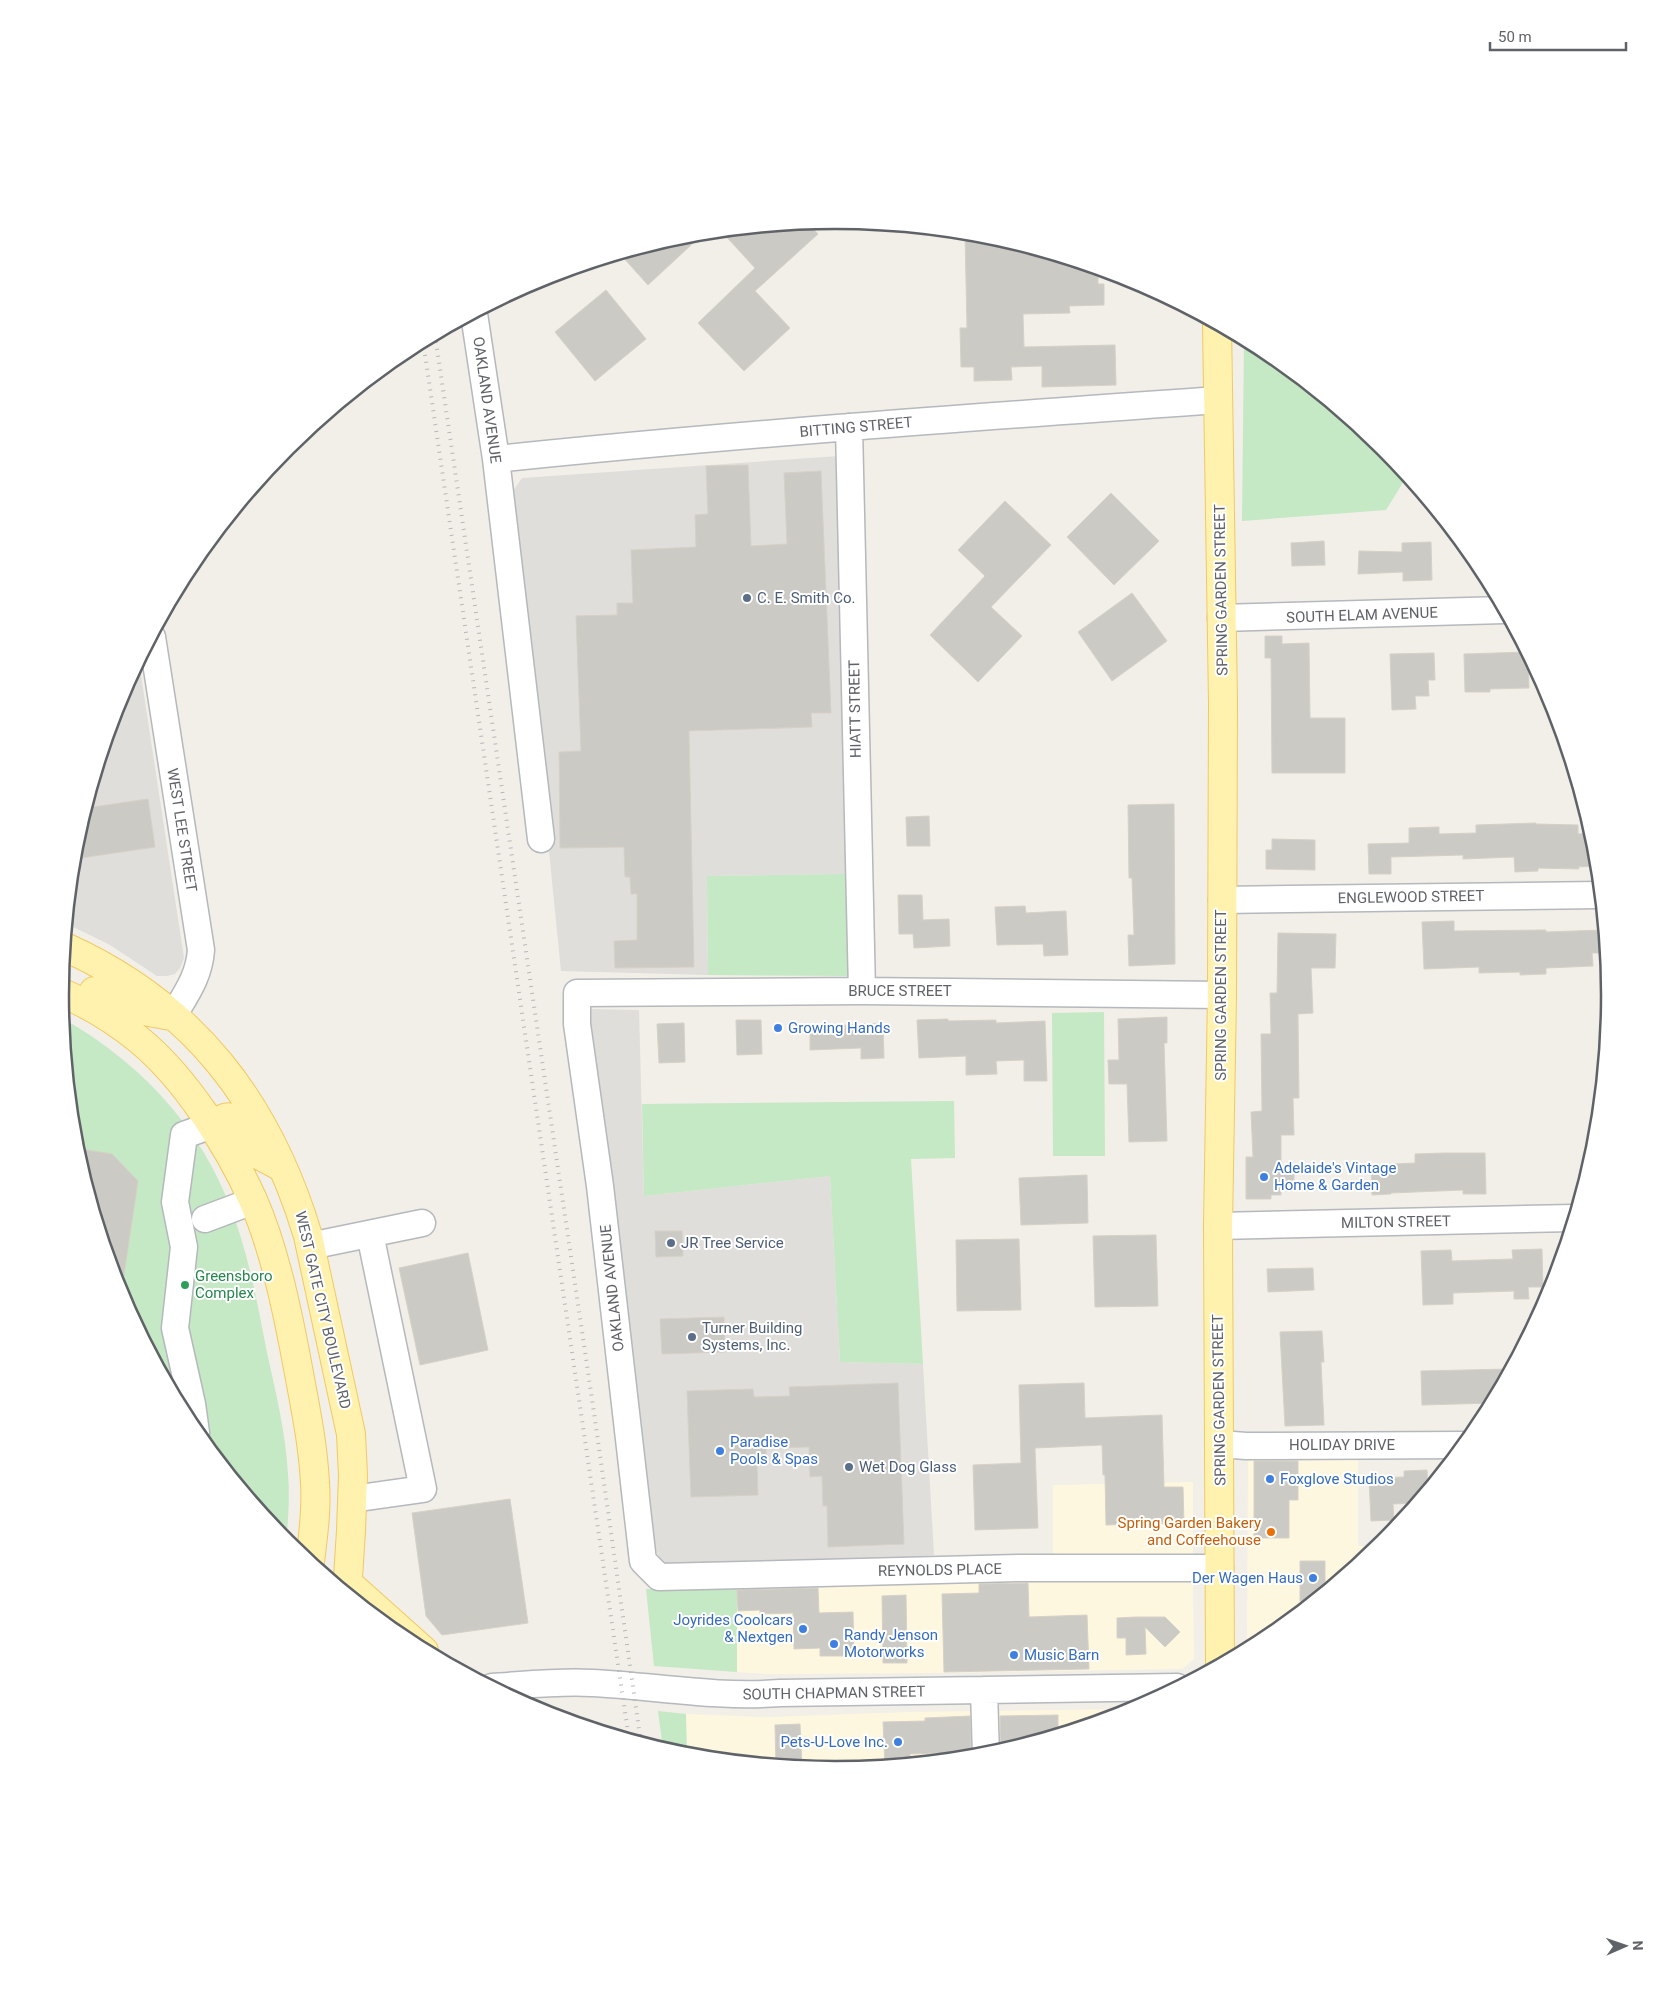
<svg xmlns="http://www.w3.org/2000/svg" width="1670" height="1991" font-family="Roboto,sans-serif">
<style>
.commercial{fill:#fef7e0}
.industrial{fill:#e0deda}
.green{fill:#c5e8c5}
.building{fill:#cccac5;stroke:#d6d1c6}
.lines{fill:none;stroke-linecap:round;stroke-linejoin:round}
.minor-casing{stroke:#b5b8bc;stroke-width:29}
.major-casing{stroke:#f2c960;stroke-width:30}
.minor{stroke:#fff;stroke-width:26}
.major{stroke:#fff2af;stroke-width:28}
.rail{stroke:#b6b7b8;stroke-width:4;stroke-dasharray:1 6;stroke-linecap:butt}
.service-dot{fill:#5c6f8a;stroke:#fff;stroke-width:2}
.shop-dot{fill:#3f7fe0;stroke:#fff;stroke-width:2}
.leisure-dot{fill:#2e9e5b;stroke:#fff;stroke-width:2}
.food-dot{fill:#e8710a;stroke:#fff;stroke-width:2}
.labels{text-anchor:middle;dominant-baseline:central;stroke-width:4;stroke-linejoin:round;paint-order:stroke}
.street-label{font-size:15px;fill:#5f6368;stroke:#fff}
.service-label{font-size:15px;fill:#4e5e75;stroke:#fff;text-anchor:start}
.shop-label{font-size:15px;fill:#366cbe;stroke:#fff;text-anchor:start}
.leisure-label{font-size:15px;fill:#27864d;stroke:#fff;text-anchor:start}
.food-label{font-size:15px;fill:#c56008;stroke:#fff;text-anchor:end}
.rim{fill:none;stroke:#5f6368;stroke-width:2.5}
</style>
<rect width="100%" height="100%" fill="#f1efe8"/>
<!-- commercial -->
<path class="commercial" d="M1358 1451V1546L1379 1547 1265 1640 1247 1650 1248 1458Z
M1193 1482V1557H1079L1053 1553V1485Z
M979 1579H1193L1194 1659 1182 1669 927 1673 770 1674 737 1672V1587Z
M1137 1709 986 1756 835 1770 687 1756 686 1714 767 1717 910 1712Z"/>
<!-- industrial -->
<path class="industrial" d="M839 456 846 874 707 876 708 975 561 971 513 491 522 478Z
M139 662 184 958 180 968 175 974 167 976H157L110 945 67 924 75 844 119 699Z
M589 1009 639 1010 644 1196 830 1176 840 1362 923 1364 934 1555 874 1562 682 1568 667 1564 659 1557 655 1547 630 1381 584 1021Z"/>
<!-- green -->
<path class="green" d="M1244 340 1266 351 1383 448 1407 476 1386 510 1242 521Z
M846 874 848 976 708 975 707 876Z
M1104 1012 1105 1156H1053L1052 1013Z
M62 1018C149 1067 213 1141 241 1238 252 1274 259 1311 266 1348 275 1390 286 1432 288 1475 290 1497 288 1521 286 1543L190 1426 119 1292 75 1146Z
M954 1101 955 1158 911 1159 923 1364 840 1362 830 1176 644 1196 642 1104Z
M737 1587V1672L654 1666 646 1589Z
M658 1711 686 1714 687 1756 663 1749Z"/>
<!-- building -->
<path class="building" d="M808 223 818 234 755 291 790 328 744 371 698 323 755 268 722 232Z
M704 233 648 285 621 255 684 235Z
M965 233 986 235 1098 269V284H1104V305L1069 306 1070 313 1023 314 1024 347 1115 345 1116 385 1042 387V366L1011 367 1012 380 974 381V367H961L960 328H967Z
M606 290 646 339 595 381 555 332Z
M748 465 751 546 787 544 784 473 821 471 831 713H811L812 727 689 731 694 967 615 968 614 941 637 940V894H631L630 877H625L624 847 560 848 559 752 581 751 576 616 617 615V603H633L631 550 696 547 695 515 708 514 706 466Z
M1111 493 1159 541 1114 585 1067 537Z
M1005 501 1051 545 991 607 1022 636 978 682 930 635 985 576 958 550Z
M1324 541 1325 565 1292 566 1291 543Z
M1431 542 1432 580 1403 581V572L1358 574 1359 551 1402 552V543Z
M1132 593 1167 641 1112 681 1078 632Z
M1265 636H1282V644L1309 643 1310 718H1345V773H1272L1271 658H1265Z
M1526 652 1528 656 1529 688 1490 689V692H1465L1464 654Z
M1434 653 1435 680H1428L1429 696H1415L1416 709 1392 710 1390 654Z
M148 799 155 847 74 859 75 844 86 808Z
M1174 804 1175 964 1129 966 1128 935H1134L1132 878H1129L1128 805Z
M929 816 930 846H907L906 817Z
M1536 823V824L1578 825V834L1592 833 1595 845 1597 866 1578 867 1579 869 1538 868V871L1515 872 1514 857 1463 859V855L1391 857V874H1369L1368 844 1409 843V828L1439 827V834L1476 833V825Z
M1272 839 1315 840V870L1266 869V850H1272Z
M898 895H922L923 920 949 919 950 946 914 948 913 934H899Z
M1025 906 1026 913 1066 911 1068 955 1044 956 1043 944 997 945 995 907Z
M1454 921V931L1546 930V932L1603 930 1604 953H1592L1593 966 1546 968V974L1520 975V972L1479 973V967L1424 969 1422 922Z
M1278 933 1336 934 1335 968H1311L1313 1013 1298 1014 1299 1098H1293L1294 1135H1281V1172H1294V1191H1281V1195H1271V1199H1246V1157H1253L1251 1112 1262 1111 1261 1034H1271L1270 993H1277Z
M1167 1017V1043H1164L1167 1141 1129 1142 1127 1084H1109L1108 1060H1119L1118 1019Z
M948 1019V1021L996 1020V1023L1045 1021 1047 1081H1024V1060L996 1061 997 1074 966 1075V1056L919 1058 917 1020Z
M736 1020H761L762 1054 737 1055Z
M684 1023 685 1062 659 1063 657 1024Z
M883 1023 884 1058 861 1059V1048L810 1050V1027Z
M75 1148 112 1154 138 1181 121 1295Z
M1444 1153H1485L1486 1194H1463V1190L1391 1193V1194L1372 1195 1371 1165 1415 1163V1154Z
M1087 1175 1088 1223 1021 1225 1019 1178Z
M655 1231H682L683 1256 656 1257Z
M1156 1235 1158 1306 1095 1307 1093 1236Z
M1019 1239 1021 1310 957 1311 956 1240Z
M1542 1249 1543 1287H1528L1529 1299H1514V1291L1453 1293V1304L1423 1305 1421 1251 1451 1250 1452 1261 1513 1259 1512 1250Z
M468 1253 488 1350 420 1365 399 1268Z
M1313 1268 1314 1290 1268 1292 1267 1269Z
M724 1317 725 1352 662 1354 660 1319Z
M1322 1331 1324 1362H1321L1324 1425 1285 1426 1280 1332Z
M1510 1369 1492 1403 1422 1405 1421 1371Z
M898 1383 904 1544 828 1547 827 1506H823L822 1476 810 1477 809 1447 766 1448 767 1465H757L758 1495 691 1497 687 1391 753 1389 754 1397 790 1396 789 1387Z
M1084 1383 1085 1418 1162 1415 1164 1487H1183L1184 1523 1106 1525 1105 1475H1103L1102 1445 1035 1448 1038 1528 975 1530 973 1465 1021 1463 1019 1385Z
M1254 1461H1298V1500H1289V1538H1254Z
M1427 1470 1428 1489 1416 1503 1393 1504 1394 1520 1371 1521 1369 1478 1404 1477V1471Z
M510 1499 528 1623 442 1635 426 1616 412 1513Z
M1300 1561H1325V1591L1313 1601H1300Z
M1028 1583 1029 1617 1087 1615 1089 1669 944 1672 942 1594 979 1593V1584Z
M818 1588 819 1613 853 1612 854 1656H820V1648L794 1649 793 1613 760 1614V1610L738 1611 737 1590Z
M906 1595 907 1663H883L882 1596Z
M1136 1617H1165L1180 1632 1165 1647 1145 1627 1146 1654 1126 1655V1638H1117V1618Z
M1058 1715V1734L1001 1751 1000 1716Z
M970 1716 971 1757 939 1760 938 1753 910 1754V1763L885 1766 883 1722 925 1721V1718Z
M800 1724 802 1767 776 1765 775 1725Z"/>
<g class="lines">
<defs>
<path id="minor" d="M474 314 496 459 541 839
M849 427 862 991
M496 459C736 434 977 417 1217 400
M1221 618 1504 610
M152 637 201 950C199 977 186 994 173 1016
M1222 900 1600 895
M205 1219 253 1201
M1218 1226 1573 1218
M310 1246 422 1223
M196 1433 192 1404 175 1328 184 1247 175 1202 184 1135 212 1125
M1220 1444 1246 1446 1464 1445
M352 1499 423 1489 370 1234
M1220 1568H1020L659 1577 643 1561 600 1186 577 1024V993L862 991 1222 995
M492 1687C525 1685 559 1681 592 1683 655 1686 716 1698 780 1693L1177 1687
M984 1690 986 1756"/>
<path id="major" d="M1217 325 1223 702 1222 995 1218 1226 1220 1664
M65 947C194 1005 268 1103 308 1236L351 1434 353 1476 351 1531 347 1593
M94 991 127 1008 171 1016
M60 992C86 1003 116 1021 138 1039 185 1077 228 1145 253 1200 275 1250 288 1314 298 1368 305 1406 313 1444 315 1483 317 1509 313 1537 310 1562
M212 1125C221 1120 228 1113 237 1121L255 1153 283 1168
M348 1583 424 1651"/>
</defs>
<!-- minor casing -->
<use href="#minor" class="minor-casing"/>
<!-- major casing -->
<use href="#major" class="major-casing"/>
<!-- minor -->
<use href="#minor" class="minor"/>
<!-- major -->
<use href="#major" class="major"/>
<!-- rail -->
<path class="rail" d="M435 335 592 1399 641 1743
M423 341 629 1739"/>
</g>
<!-- markers -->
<g class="service-dot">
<circle cx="747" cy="598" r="5"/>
<circle cx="671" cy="1243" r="5"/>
<circle cx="692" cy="1337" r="5"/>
<circle cx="849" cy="1467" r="5"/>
</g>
<g class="shop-dot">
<circle cx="778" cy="1028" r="5"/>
<circle cx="1264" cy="1177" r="5"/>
<circle cx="720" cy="1451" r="5"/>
<circle cx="1270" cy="1479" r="5"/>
<circle cx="1313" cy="1578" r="5"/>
<circle cx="803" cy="1629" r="5"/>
<circle cx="834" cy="1644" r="5"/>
<circle cx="1014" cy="1655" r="5"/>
<circle cx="898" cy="1742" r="5"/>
</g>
<circle class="leisure-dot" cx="185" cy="1285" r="5"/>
<circle class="food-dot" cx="1271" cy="1532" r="5"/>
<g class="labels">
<!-- street labels -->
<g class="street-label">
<text transform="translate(487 400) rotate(82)">OAKLAND AVENUE</text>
<text transform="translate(856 427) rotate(-5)">BITTING STREET</text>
<text transform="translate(1221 590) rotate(-91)">SPRING GARDEN STREET</text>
<text transform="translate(1362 615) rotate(-2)">SOUTH ELAM AVENUE</text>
<text transform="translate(855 709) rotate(-91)">HIATT STREET</text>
<text transform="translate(182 830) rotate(81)">WEST LEE STREET</text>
<text transform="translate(1411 897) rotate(-1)">ENGLEWOOD STREET</text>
<text x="900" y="991">BRUCE STREET</text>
<text transform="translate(1221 995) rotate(-90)">SPRING GARDEN STREET</text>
<text transform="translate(1396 1222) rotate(-1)">MILTON STREET</text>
<text transform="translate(612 1288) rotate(-96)">OAKLAND AVENUE</text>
<text transform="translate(323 1310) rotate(77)">WEST GATE CITY BOULEVARD</text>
<text transform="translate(1219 1400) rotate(-91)">SPRING GARDEN STREET</text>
<text x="1342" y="1445">HOLIDAY DRIVE</text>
<text transform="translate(940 1570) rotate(-1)">REYNOLDS PLACE</text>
<text transform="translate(834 1693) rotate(-1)">SOUTH CHAPMAN STREET</text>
</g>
<!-- service labels -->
<g class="service-label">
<text x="757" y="598">C. E. Smith Co.</text>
<text x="681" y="1243">JR Tree Service</text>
<text x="702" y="1328">Turner Building<tspan x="702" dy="17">Systems, Inc.</tspan></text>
<text x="859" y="1467">Wet Dog Glass</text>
</g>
<!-- shop labels -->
<g class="shop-label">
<text x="788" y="1028">Growing Hands</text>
<text x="1274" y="1168">Adelaide's Vintage<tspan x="1274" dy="17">Home &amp; Garden</tspan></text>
<text x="730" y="1442">Paradise<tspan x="730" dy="17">Pools &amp; Spas</tspan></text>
<text x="1280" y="1479">Foxglove Studios</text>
<text x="1303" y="1578" text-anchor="end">Der Wagen Haus</text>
<text x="793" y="1620" text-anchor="end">Joyrides Coolcars<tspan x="793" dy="17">&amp; Nextgen</tspan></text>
<text x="844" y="1635">Randy Jenson<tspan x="844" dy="17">Motorworks</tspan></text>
<text x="1024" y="1655">Music Barn</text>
<text x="888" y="1742" text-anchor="end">Pets-U-Love Inc.</text>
</g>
<!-- leisure labels -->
<g class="leisure-label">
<text x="195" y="1276">Greensboro<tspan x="195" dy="17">Complex</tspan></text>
</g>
<!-- food labels -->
<g class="food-label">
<text x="1261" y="1523">Spring Garden Bakery<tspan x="1261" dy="17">and Coffeehouse</tspan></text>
</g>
</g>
<!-- crop -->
<path d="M0 0H1670V1991H0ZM69 995a766 766 0 1 1 1532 0a766 766 0 1 1-1532 0Z" fill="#fff" fill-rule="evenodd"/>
<path class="rim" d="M69 995a766 766 0 1 1 1532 0a766 766 0 1 1-1532 0Z"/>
<!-- north arrow -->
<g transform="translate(1625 1946) rotate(88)" stroke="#ffffff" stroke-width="4" paint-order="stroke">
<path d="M0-4L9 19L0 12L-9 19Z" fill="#5f6368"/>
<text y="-8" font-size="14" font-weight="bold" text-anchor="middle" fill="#5f6368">N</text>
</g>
<!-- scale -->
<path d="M1490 42v8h136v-8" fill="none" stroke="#5f6368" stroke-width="2.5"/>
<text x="1498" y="42" font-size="15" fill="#5f6368" stroke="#ffffff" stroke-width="4" paint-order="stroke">50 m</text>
</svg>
